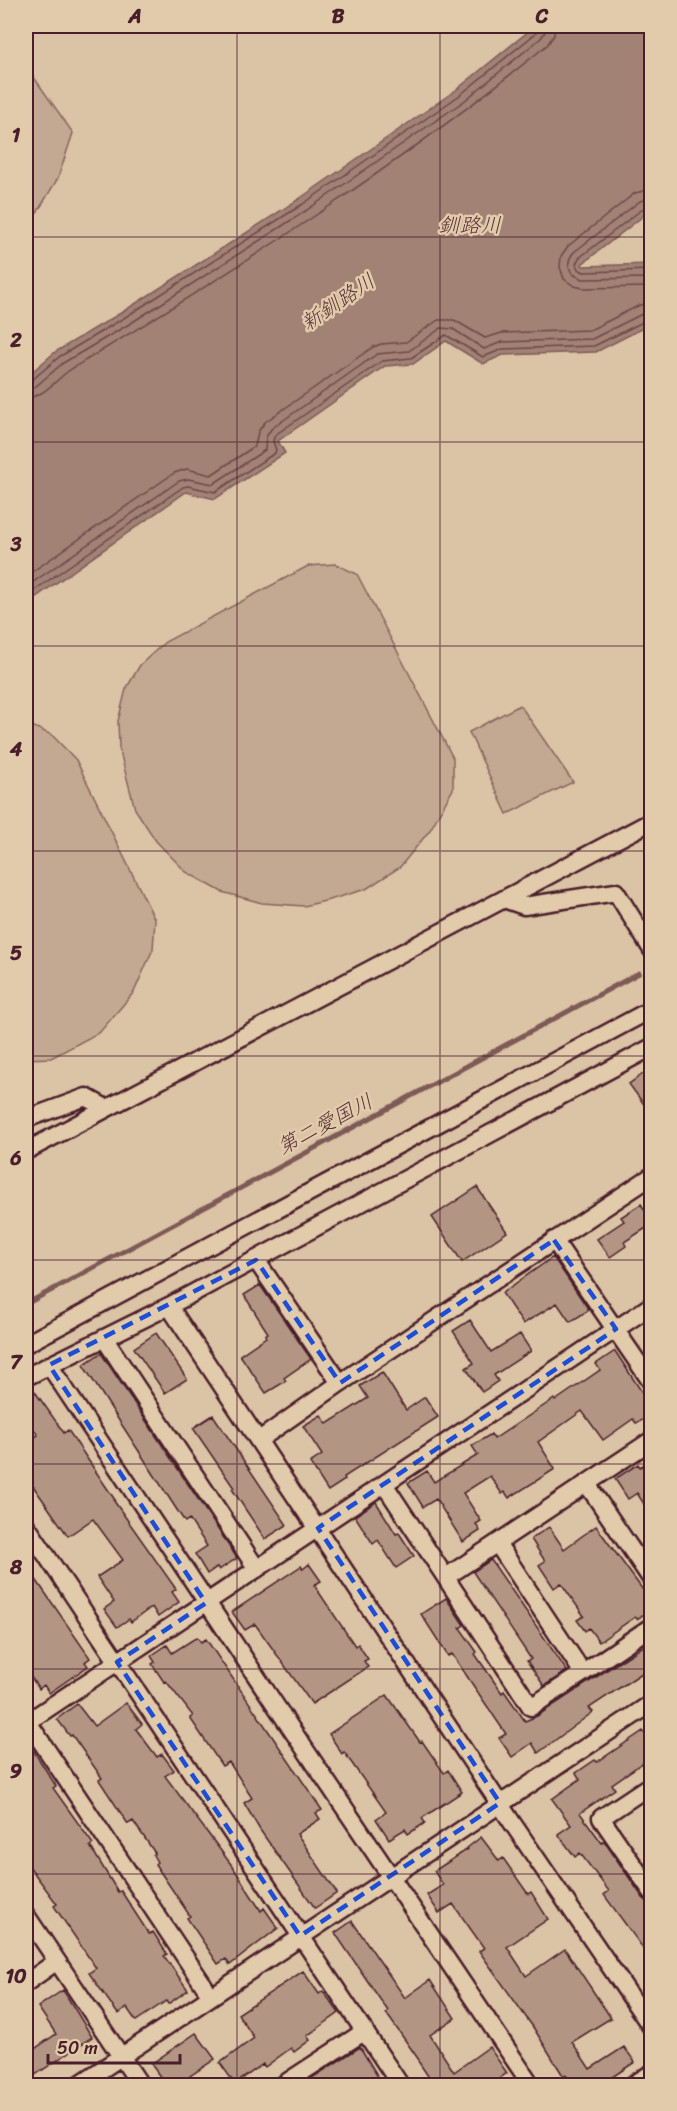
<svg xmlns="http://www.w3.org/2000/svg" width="677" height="2111" font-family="Sriracha,'Klee One',sans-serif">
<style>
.green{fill:#c3a991;stroke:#86645e;stroke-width:1.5}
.water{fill:#a18275;stroke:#7e5a57;stroke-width:1.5}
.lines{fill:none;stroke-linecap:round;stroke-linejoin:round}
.shore{stroke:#6d4749;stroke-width:1.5}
.stream{stroke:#7e5a57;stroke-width:5}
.building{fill:#b29683;stroke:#4a1f2b;stroke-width:1.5}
.minor-casing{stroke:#4a1f2b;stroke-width:21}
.minor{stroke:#e1cbaa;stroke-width:16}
.marked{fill:none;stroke:#1d4ed8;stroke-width:4.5;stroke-dasharray:12 8;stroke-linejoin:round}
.grid{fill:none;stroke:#4a1f2b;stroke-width:1.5;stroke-opacity:0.55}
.labels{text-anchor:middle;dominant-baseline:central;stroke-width:5;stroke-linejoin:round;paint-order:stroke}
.water-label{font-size:21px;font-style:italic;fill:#5b333a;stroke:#e1cbaa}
.neatline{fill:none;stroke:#4a1f2b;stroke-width:2}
.grid-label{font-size:20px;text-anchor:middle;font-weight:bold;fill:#4a1f2b}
</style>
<rect width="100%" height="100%" fill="#dbc4a5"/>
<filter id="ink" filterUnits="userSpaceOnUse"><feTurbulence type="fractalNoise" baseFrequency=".0167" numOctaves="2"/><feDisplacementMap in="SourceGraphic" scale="12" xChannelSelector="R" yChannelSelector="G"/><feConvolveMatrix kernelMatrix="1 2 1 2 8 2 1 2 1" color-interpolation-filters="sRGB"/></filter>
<g filter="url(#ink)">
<!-- green -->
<path class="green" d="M26 66 73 133 58 178 26 231Z
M335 564 357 574 453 758V789L430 830 400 867 366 889 329 900 304 906 262 903 222 892 186 872 156 841 135 809 119 748 118 721 126 689 140 665 165 642 308 566Z
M520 705 573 782 507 814 469 732Z
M26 725 32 726 52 735 76 760 155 920 153 949 134 992 100 1032 51 1058 26 1059Z"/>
<!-- water -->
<path class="water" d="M535 26H651V210L582 264 583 266 651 264V324L596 352 503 355 483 364 446 341 413 364 385 366 278 441 285 453 215 499 186 492 26 604V377L55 352 124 311 299 199 456 90Z"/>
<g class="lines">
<!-- shore -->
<path class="shore" d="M652 189 635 193 568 246 561 256 560 267 564 279 574 286 583 288 652 287
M652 198 640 201 574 252C568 259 567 267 573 274L582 279 652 278
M652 205 645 207 579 258 576 264 578 269 584 272 652 270
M26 381 32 380 59 357 127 316 303 204 460 95 536 33 538 26
M26 389 35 387 63 363 131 323 307 210 464 101 541 38 545 32 546 26
M26 398C43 397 54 382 67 372 73 367 80 364 86 360 245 264 404 163 547 45L554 35 555 26
M26 576 174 473 187 469 211 475 255 446 258 432 265 422 373 347 381 344 406 342 438 320H454L485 338 502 333 590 330 640 305 652 303
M26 587 179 481 188 479 213 484 265 450 266 437 271 429 377 354 409 351 441 328 453 329 484 349 502 342 592 339 644 313 652 312
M26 596 183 487 188 486 215 492 275 453 276 450 273 441 275 435 382 361 411 358 446 335 483 357 503 349 594 346 647 320 652 319"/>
<!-- stream -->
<path class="stream" d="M26 1304 639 973"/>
</g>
<!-- building -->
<path class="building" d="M651 1068V1114L629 1084Z
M477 1187 507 1232 462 1262 432 1217Z
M641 1204 651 1220V1225L624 1242 626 1246 610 1257 597 1239 624 1221 621 1217Z
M553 1257 589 1310 570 1322 557 1303 523 1324 502 1293Z
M260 1285 311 1359 284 1378 286 1381 266 1393 240 1355 266 1337 265 1335 268 1333 244 1295Z
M470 1320 491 1352 520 1334 531 1351 494 1375 498 1381 482 1392 466 1368 474 1363 453 1331Z
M156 1333 187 1379 165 1393 134 1348Z
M615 1351 651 1406V1416L636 1423 633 1419 603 1440 582 1411 538 1442 555 1469 509 1498 505 1492 502 1494 490 1476 463 1493 481 1521 476 1524 480 1531 463 1542 436 1499 423 1507 408 1483 427 1471 434 1482 478 1455 472 1446 491 1434 494 1439 554 1399 555 1401 600 1370 596 1364Z
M101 1353 237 1558 219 1570 217 1567 207 1574 195 1554 207 1546 189 1519 185 1522 177 1510 83 1365Z
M382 1372 406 1410 425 1397 438 1417 344 1477 345 1480 328 1491 310 1463 322 1455 303 1426 321 1415 327 1424 368 1398 360 1386Z
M31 1386 64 1433 68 1430 115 1500 114 1501 176 1589 172 1592 179 1602 158 1617 152 1607 131 1622 129 1619 117 1627 104 1609 114 1602 97 1577 123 1560 93 1519 68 1536 31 1483 33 1482 26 1470V1443L38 1435 26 1418V1387Z
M213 1415 287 1525 265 1539 232 1489 234 1488 193 1428Z
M651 1460V1515L637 1493 628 1499 615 1479 638 1464 640 1467Z
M376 1502 396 1534 399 1533 414 1556 396 1568 378 1540 373 1544 355 1516Z
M596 1526 651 1601V1609L637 1619 635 1617 599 1642 589 1628 585 1631 577 1620 584 1616 561 1583 554 1588 539 1565 545 1561 531 1539 549 1527 564 1549Z
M491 1560 567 1671 544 1686 527 1661 531 1659 473 1572Z
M309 1564 321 1581 314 1585 355 1646 358 1644 368 1659 364 1661 368 1667 312 1704 255 1624 245 1630 232 1612 301 1566 303 1569Z
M26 1565 90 1658 85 1662 88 1666 49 1693 44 1685 39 1689 26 1670Z
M446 1598 464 1625 460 1628 477 1652 475 1654 502 1693 504 1691 525 1721 537 1716 651 1641V1667L589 1708 593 1712 538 1753 532 1743 512 1757 499 1738 506 1734 452 1654 448 1656 421 1614Z
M197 1637 201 1642 206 1639 322 1810 316 1813 320 1819 297 1834 337 1893 315 1908 260 1830 244 1803 252 1798 229 1762 222 1766 190 1718 193 1716 166 1681 164 1682 152 1664 155 1662 151 1656 167 1645 172 1653Z
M387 1695 420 1742 422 1741 444 1773 448 1770 462 1792 422 1818 425 1823 408 1834 405 1829 389 1839 376 1819 386 1812 344 1752 342 1754 329 1734Z
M126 1703 142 1724 136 1729 157 1757 162 1754 174 1770 165 1776 233 1867 261 1911 264 1908 278 1928 230 1965 226 1959 218 1964 206 1946 187 1918 190 1916 155 1864 157 1862 153 1855 155 1853 133 1821 128 1824 99 1780 102 1778 72 1735 70 1736 57 1719 77 1704 94 1726Z
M643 1731 651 1744V1757L612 1784 615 1789 580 1813 602 1843 604 1841 643 1898 651 1905V1959L604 1895 609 1891 580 1853 575 1857 558 1834 571 1825 552 1799 580 1779 576 1773 595 1760 597 1762Z
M26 1739 56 1786 53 1788 93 1844 90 1846 118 1892 121 1891 149 1934 153 1932 167 1954 164 1956 188 1990 168 2004 166 2001 136 2021 127 2008 118 2014 89 1973 96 1968 54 1906 57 1904 26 1862Z
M481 1837 499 1861 503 1858 528 1894 531 1892 548 1919 507 1947 526 1976 565 1949 611 2018 572 2042 590 2069 624 2047 635 2062 600 2085H573L566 2075 564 2077 533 2027 479 1951 484 1948 453 1904 439 1913 427 1895 443 1885 434 1871 468 1849 467 1848Z
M352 1921 405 1998 430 1980 455 2018 430 2035 454 2072 489 2047 507 2073 490 2085H434L418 2061 419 2060 386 2013 388 2011 335 1933Z
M303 1971 319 1994 323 1991 339 2013 307 2036 310 2040 294 2052 291 2048 265 2067 263 2064 235 2084 220 2063 254 2038 238 2014Z
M63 1990 92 2037 26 2081V2055L56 2034 38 2007Z
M196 2033 215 2059 190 2076 196 2085H166L151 2064Z
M360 2047 383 2085H301Z"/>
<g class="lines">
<defs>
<path id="minor" d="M504 899 524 906 616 892 652 950
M26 1119 86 1097 106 1108
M26 1151 652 821
M554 1240 652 1383
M256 1260 340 1383
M169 1306 513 1824 652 2028
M104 1338 257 1569
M26 1344 652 1009
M49 1365 294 1733 532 2086
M26 1377 169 1306 652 1047
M259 1440 340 1383 652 1176
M384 1484 531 1707 583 1673 497 1543
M587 1484 652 1580
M26 1525 401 2086
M446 1577 652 1440
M583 1673 652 1626
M26 1719 211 1996
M26 1723 652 1305
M652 1784 601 1818 652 1892
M26 1915 141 2086
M26 1983 57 1961
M77 2086 652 1703
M281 2086 365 2031
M631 2086 652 2073"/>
</defs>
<!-- minor casing -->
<use href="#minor" class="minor-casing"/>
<!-- minor -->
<use href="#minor" class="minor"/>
</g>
</g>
<!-- marked area -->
<path class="marked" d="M554 1240 616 1329 318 1528 500 1803 300 1936 117 1662 206 1603 49 1365 256 1260 340 1383Z"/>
<!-- grid -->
<path class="grid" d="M237 26V2086M440 26V2086M26 237H652M26 442H652M26 646H652M26 851H652M26 1056H652M26 1260H652M26 1464H652M26 1669H652M26 1874H652"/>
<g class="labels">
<!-- water labels -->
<g class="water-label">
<text x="470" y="225">釧路川</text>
<text transform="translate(338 302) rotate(-34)">新釧路川</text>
<text transform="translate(325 1124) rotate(-28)">第二愛国川</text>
</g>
</g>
<!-- margin -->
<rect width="677" height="2111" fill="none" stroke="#e1cbaa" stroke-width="66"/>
<!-- scale -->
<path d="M48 2054v9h132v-9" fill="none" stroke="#4a1f2b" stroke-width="3"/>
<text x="57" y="2054" font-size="18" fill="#4a1f2b" stroke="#e1cbaa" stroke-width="4.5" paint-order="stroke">50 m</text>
<rect x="33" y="33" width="611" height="2045" class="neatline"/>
<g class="grid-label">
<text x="135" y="23">A</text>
<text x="338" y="23">B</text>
<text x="542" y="23">C</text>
<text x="16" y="142">1</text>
<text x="16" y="347">2</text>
<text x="16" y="551">3</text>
<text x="16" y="756">4</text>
<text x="16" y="960">5</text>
<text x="16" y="1165">6</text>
<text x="16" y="1369">7</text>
<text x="16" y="1574">8</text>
<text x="16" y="1778">9</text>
<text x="16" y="1983">10</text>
</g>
</svg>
